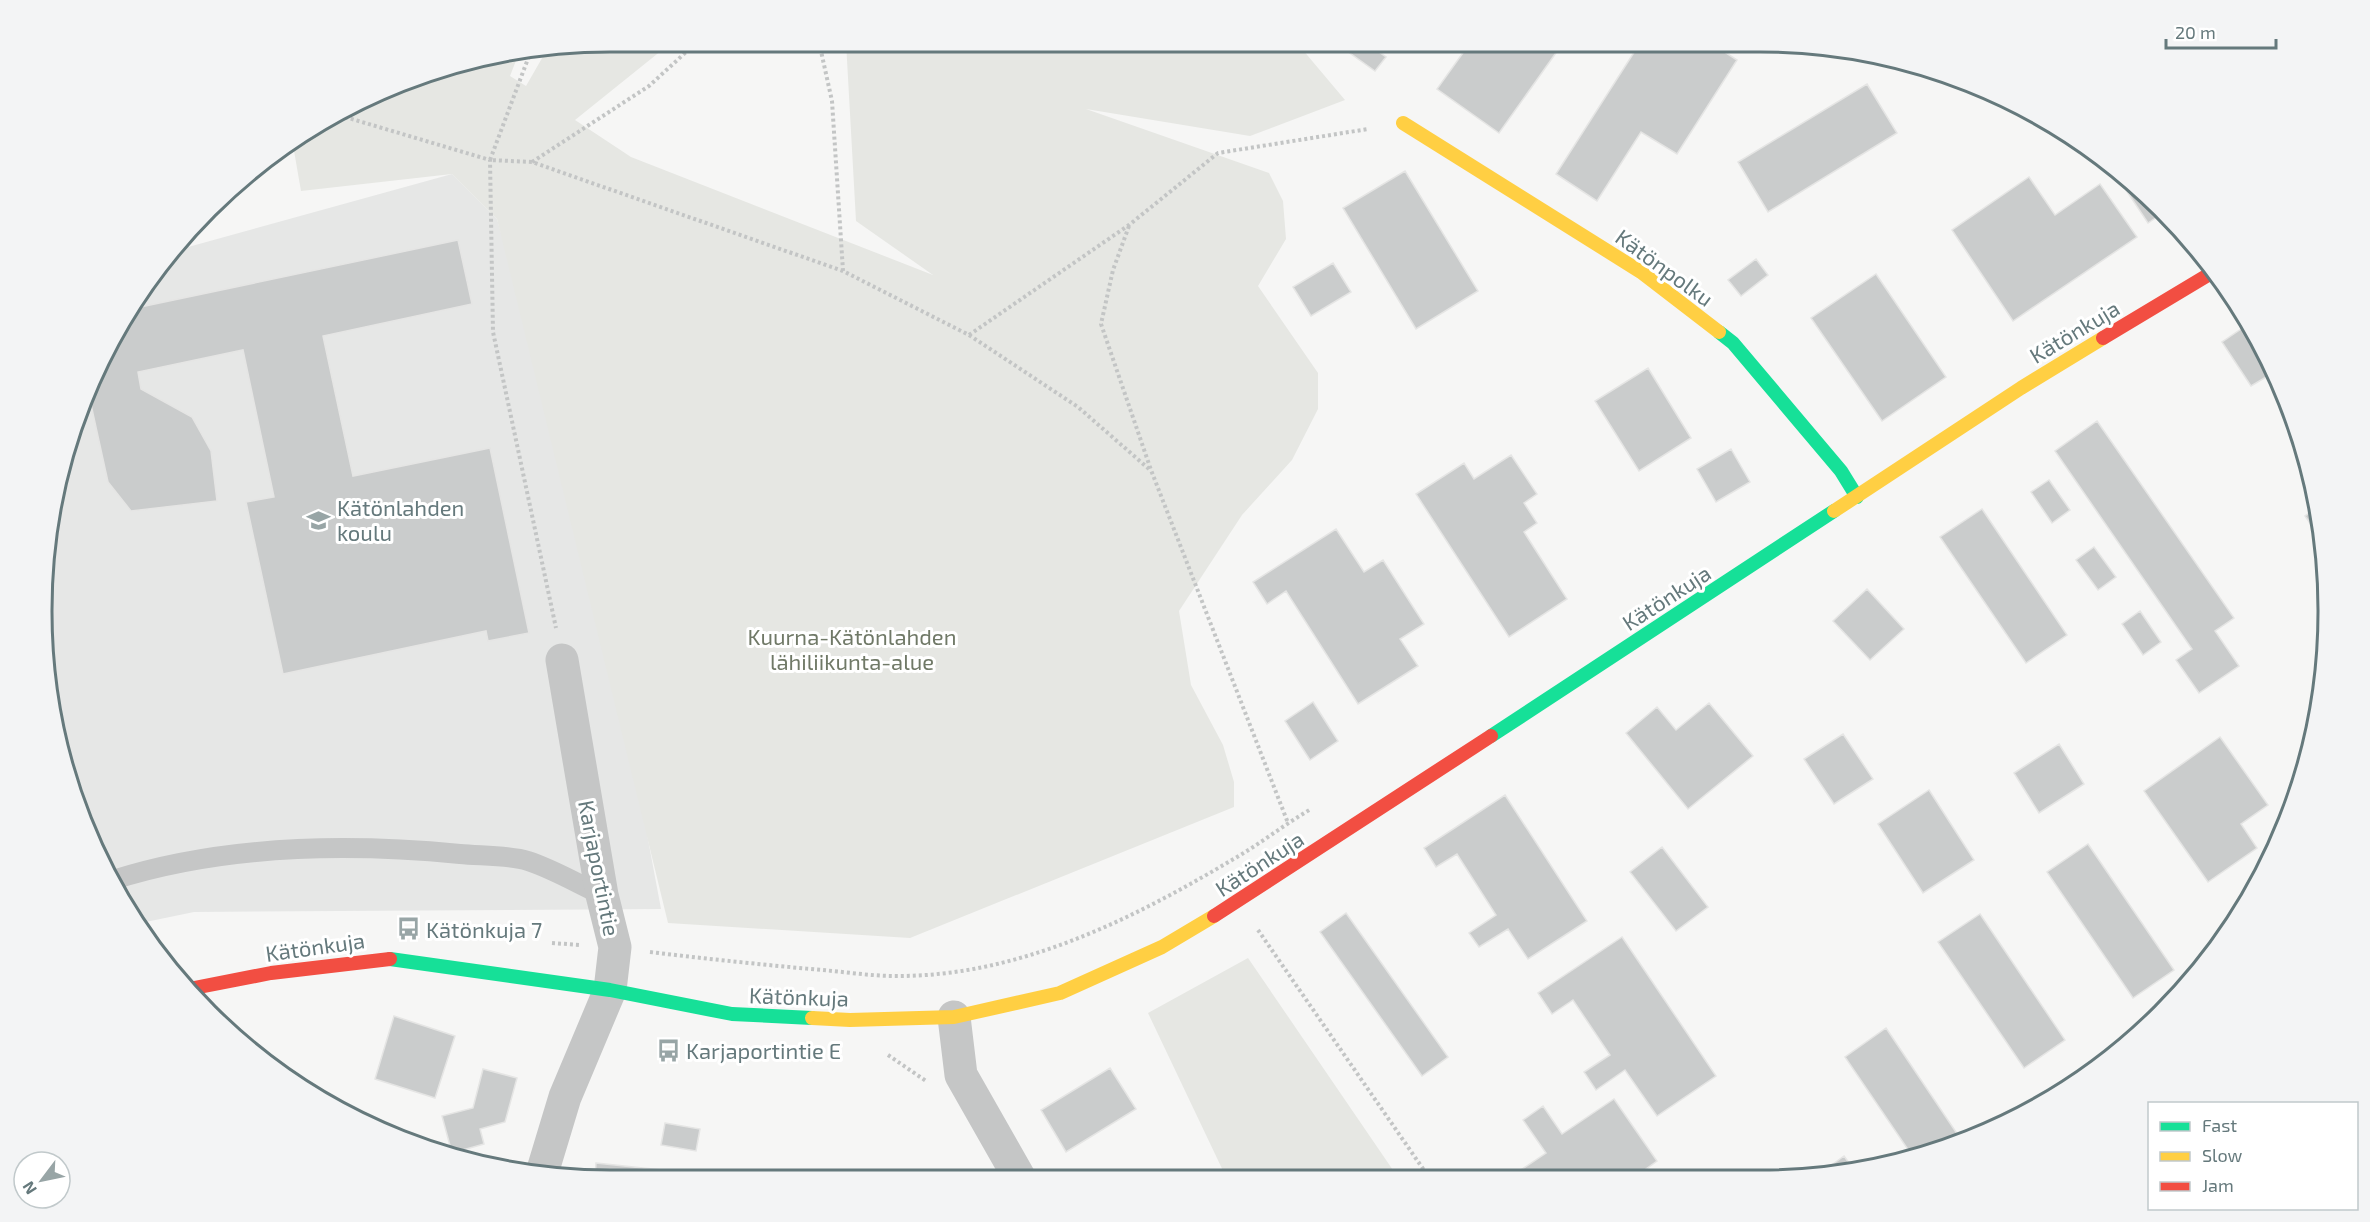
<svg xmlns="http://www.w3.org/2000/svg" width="2370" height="1222" font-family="'Exo 2',sans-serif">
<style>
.built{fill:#e6e7e6}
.green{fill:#e6e7e3}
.building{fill:#cacccc;stroke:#e5e5e4;stroke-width:1.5}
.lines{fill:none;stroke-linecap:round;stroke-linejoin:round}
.path{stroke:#c3c5c5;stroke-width:4;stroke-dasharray:3 3;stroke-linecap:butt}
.lane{stroke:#c5c6c6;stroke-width:20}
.street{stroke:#c5c6c6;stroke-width:33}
.fast{stroke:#16e098;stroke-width:14}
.slow{stroke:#ffcf43;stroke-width:14}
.jam{stroke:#f24e42;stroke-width:14}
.labels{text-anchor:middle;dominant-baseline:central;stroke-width:6;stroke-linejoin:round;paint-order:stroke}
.street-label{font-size:22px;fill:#65797c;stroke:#fff}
.poi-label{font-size:22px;fill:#65797c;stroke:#fff;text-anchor:start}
.park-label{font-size:22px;fill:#707967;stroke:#fff}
.rim{fill:none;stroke:#65797c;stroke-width:3}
</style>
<rect width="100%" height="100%" fill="#f6f6f5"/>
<!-- built -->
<path class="built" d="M452 174 497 219 599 577 661 909 194 912 136 924 85 829 43 649 61 464 138 295 181 249Z"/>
<!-- green -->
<path class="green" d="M611 42H672L575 120 631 157 933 275 856 221 846 42 1297 43 1345 100 1250 136 1086 109 1269 173 1283 201 1286 239 1258 286 1318 373V409L1292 460 1242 515 1179 611 1191 685 1223 745 1234 782V807L910 938 668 923 497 219 452 174 301 191 293 145 428 72 517 58 510 76 526 86 545 53Z
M1248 958 1397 1176 1226 1177 1148 1013Z"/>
<!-- building -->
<path class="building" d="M1353 43H1366L1386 57 1375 71 1347 51Z
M1410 43H1423L1419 49Z
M1470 43H1563L1499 133 1437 89Z
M1640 43H1711L1737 60 1677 154 1641 132 1597 201 1556 174Z
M1867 84 1897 133 1768 212 1738 162Z
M2106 160 2163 213 2148 223Z
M1405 171 1478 291 1416 329 1343 208Z
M2029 177 2055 215 2100 184 2137 237 2013 321 1952 230Z
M458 240 472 304 323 336 353 476 490 448 529 633 488 641 486 631 283 674 246 502 274 497 243 350 138 372 141 389 192 417 211 451 217 501 131 511 108 482 90 400 131 309Z
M1756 259 1768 275 1741 296 1728 280Z
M1333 263 1351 292 1311 316 1293 287Z
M1876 274 1946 377 1882 421 1811 318Z
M2250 323 2273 373 2251 386 2222 342Z
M1648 368 1691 438 1639 471 1595 401Z
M2097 421 2234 618 2215 631 2239 666 2199 693 2176 660 2192 649 2055 451Z
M1731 449 1750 482 1716 502 1697 469Z
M1511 455 1537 494 1524 503 1537 523 1524 532 1567 599 1509 637 1416 494 1464 463 1474 479Z
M2049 480 2070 510 2052 523 2031 492Z
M2316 508 2323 537V542L2305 516Z
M1982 509 2067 635 2026 663 1940 537Z
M1336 529 1364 572 1383 560 1424 624 1400 639 1418 666 1358 704 1286 591 1267 604 1253 582Z
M2094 547 2116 577 2098 590 2076 560Z
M1867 589 1904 629 1870 660 1833 621Z
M2140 611 2161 642 2143 655 2122 624Z
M1313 702 1338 741 1310 760 1285 721Z
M1709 703 1753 756 1688 809 1626 733 1657 707 1676 730Z
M1843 734 1873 779 1834 804 1804 759Z
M2220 737 2268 805 2241 824 2257 848 2208 882 2144 791Z
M2059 744 2084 784 2039 813 2014 773Z
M1929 790 1974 860 1923 893 1878 824Z
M1505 795 1587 921 1528 959 1508 929 1479 947 1469 933 1496 915 1457 854 1436 867 1424 848Z
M2088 844 2174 970 2133 998 2047 872Z
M1662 847 1708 907 1676 931 1630 872Z
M1346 913 1448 1057 1422 1076 1320 932Z
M1980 914 2065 1040 2024 1068 1938 942Z
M1622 937 1716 1076 1657 1116 1625 1070 1596 1090 1584 1072 1610 1055 1573 1000 1552 1014 1538 993Z
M394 1016 455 1036 435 1098 375 1079Z
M1886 1028 1962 1141 1911 1154 1845 1057Z
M1110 1068 1136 1109 1066 1152 1041 1110Z
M483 1069 517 1078 505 1122 480 1129 484 1144 452 1153 442 1116 473 1108Z
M1614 1099 1657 1161 1636 1176H1512L1546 1153 1523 1120 1543 1106 1562 1134Z
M665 1123 700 1129 696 1151 661 1145Z
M1844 1156 1854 1170 1834 1175H1818Z
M596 1163 680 1172 679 1178 595 1179Z"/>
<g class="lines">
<!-- path -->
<path class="path" d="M819 42 832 101 843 271
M529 56 490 160 532 162 843 271 969 335 1129 225 1218 153 1368 129
M345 117 490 160 493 332 556 628
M532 162 649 86 697 42
M1129 226 1113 270 1101 324 1151 470 1288 823
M969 335 1078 407 1149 469
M1258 930 1428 1176
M552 943 580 945
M650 952C708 959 765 965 822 970 846 972 871 976 895 976 1020 977 1137 917 1242 854 1265 840 1287 823 1311 809
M888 1055 926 1081"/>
<!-- lane -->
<path class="lane" d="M113 880C223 845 346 843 460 854 480 856 509 855 528 861 553 869 578 884 602 895"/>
<!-- street -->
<path class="street" d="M954 1017 961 1075 1019 1177
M542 1173 565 1097 610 990 615 947 602 895 562 660"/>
<!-- fast -->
<path class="fast" d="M1719 332 1733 343 1841 471 1857 497
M1491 736 1834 511
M390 959 610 990 732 1014 812 1018"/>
<!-- slow -->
<path class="slow" d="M1403 123 1641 272 1719 332
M1834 511 2021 388 2103 338
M812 1018 850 1020 954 1017 1060 993 1162 947 1214 916"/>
<!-- jam -->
<path class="jam" d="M2103 338 2213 272
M1214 916 1491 736
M189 989 271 973 390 959"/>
</g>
<!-- icons -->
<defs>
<symbol id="school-bare" viewBox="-9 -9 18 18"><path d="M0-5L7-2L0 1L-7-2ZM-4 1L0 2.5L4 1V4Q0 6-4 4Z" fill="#98a5a6" stroke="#fff" stroke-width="2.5" paint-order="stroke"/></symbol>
<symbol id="bus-bare" viewBox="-9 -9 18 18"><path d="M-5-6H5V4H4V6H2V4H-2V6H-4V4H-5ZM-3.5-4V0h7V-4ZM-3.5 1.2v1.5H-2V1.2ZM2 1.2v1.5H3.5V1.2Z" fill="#98a5a6" stroke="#fff" stroke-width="2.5" paint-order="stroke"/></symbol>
</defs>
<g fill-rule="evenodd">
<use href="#school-bare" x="302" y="504" width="33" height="33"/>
<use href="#bus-bare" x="392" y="912" width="33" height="33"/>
<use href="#bus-bare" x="652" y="1034" width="33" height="33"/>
</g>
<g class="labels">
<!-- street labels -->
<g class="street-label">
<text transform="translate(1665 267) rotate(36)">Kätönpolku</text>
<text transform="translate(2074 331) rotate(-31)">Kätönkuja</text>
<text transform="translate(1666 597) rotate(-33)">Kätönkuja</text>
<text transform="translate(1259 863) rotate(-33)">Kätönkuja</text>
<text transform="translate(600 868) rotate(79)">Karjaportintie</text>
<text transform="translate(315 946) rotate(-8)">Kätönkuja</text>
<text transform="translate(799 996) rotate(2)">Kätönkuja</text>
</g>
<!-- poi labels -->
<g class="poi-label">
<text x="337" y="507">Kätönlahden<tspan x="337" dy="25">koulu</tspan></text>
<text x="426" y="929">Kätönkuja 7</text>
<text x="686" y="1050">Karjaportintie E</text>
</g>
<!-- park labels -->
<g class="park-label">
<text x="852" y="636">Kuurna-Kätönlahden<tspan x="852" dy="25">lähiliikunta-alue</tspan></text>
</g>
</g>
<!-- crop -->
<path d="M0 0H2370V1222H0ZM610 52H1760A558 558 0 0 1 2318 610V612A558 558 0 0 1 1760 1170H610A558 558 0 0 1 52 612V610A558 558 0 0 1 610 52Z" fill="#f3f4f5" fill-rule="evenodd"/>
<path class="rim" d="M610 52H1760A558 558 0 0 1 2318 610V612A558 558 0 0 1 1760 1170H610A558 558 0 0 1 52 612V610A558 558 0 0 1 610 52Z"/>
<!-- legend -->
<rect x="2148" y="1102" width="210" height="108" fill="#ffffff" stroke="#c1c9cb" stroke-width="1.5"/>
<rect x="2160" y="1122" width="30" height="9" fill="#16e098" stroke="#c1c9cb" stroke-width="1.5"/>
<text x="2202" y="1132" font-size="18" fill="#65797c">Fast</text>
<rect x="2160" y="1152" width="30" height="9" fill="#ffcf43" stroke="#c1c9cb" stroke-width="1.5"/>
<text x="2202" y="1162" font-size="18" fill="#65797c">Slow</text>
<rect x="2160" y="1182" width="30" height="9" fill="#f24e42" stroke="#c1c9cb" stroke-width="1.5"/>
<text x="2202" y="1192" font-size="18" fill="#65797c">Jam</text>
<!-- north arrow -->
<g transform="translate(42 1180) rotate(238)"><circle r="28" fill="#ffffff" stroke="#c1c9cb" stroke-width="1.5"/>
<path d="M0-4.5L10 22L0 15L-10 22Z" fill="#98a5a6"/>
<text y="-9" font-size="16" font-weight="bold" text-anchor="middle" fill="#65797c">N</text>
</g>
<!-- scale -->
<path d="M2166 39v9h110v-9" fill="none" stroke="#65797c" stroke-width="3"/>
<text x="2175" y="39" font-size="18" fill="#65797c" stroke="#ffffff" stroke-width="4.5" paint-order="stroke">20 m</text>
</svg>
